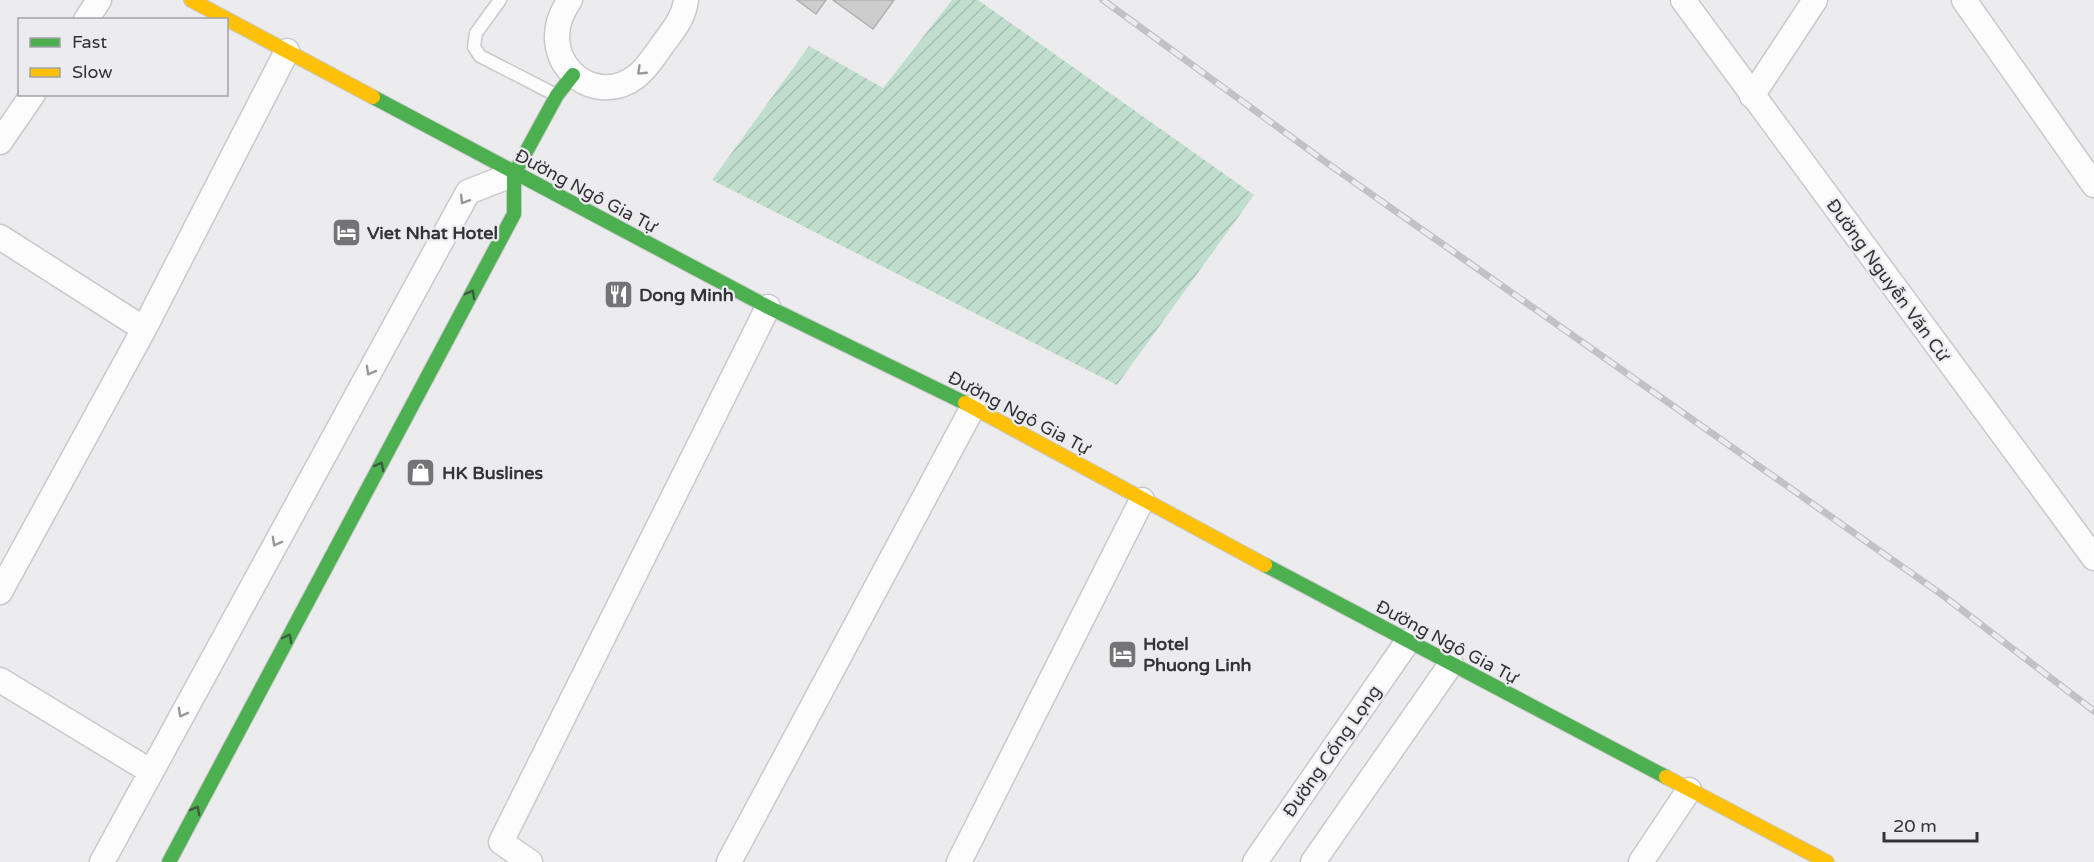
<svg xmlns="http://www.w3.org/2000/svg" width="2094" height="862" font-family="'Varela Round',sans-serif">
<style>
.garden{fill:url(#garden-furrows)}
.building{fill:#cdcdcd;stroke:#b2b1b2;stroke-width:1.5}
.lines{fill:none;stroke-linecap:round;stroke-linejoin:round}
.lane-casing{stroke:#c9c9cb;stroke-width:15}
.street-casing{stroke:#c9c9cb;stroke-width:27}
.fast-casing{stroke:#c9c9cb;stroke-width:16}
.slow-casing{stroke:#c9c9cb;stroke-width:16}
.lane{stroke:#fcfcfd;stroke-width:12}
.street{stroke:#fcfcfd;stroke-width:24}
.fast{stroke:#4caf50;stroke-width:14}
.slow{stroke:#ffc107;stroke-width:14}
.rail-casing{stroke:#c2c2c4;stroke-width:7}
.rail{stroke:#ebebf0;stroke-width:4.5;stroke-dasharray:14;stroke-linecap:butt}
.oneway{stroke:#98989a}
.oneway2{stroke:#3c5f3f}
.labels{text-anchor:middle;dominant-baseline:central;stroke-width:4.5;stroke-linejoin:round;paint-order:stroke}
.street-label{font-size:18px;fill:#343436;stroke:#ebebf0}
.poi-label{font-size:18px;font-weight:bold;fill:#343436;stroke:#ebebf0;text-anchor:start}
</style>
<defs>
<pattern id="garden-furrows" width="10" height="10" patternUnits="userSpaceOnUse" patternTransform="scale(1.5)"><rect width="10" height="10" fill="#c0dece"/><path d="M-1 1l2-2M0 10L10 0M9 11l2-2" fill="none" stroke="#a6bfb2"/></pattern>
</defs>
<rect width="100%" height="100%" fill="#ececef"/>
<!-- garden -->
<path class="garden" d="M952 0H978L1254 195 1117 385 712 180 809 46 883 88Z"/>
<!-- building -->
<path class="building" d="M797 0H826L816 14Z
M833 0H894L873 29Z"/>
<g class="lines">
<defs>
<path id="lane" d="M500 0 476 33 474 47 480 56 556 95"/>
<path id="street" d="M570 0C530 55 591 112 637 76 647 68 655 55 663 44 673 30 684 18 686 0
M1683 0 2094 558
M1964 0 2094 185
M86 20 99 0
M1752 96 1815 0
M0 142 33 94
M0 237 144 329
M0 592 144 329 287 51
M0 680 150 771
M102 862 468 192 514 174
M530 862 501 842 768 307
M729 862 973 407
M959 862 1142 500
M1255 862 1408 641
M1313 862 1451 664
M1641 862 1689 790"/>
<path id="fast" d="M373 97 768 307 965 403
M1265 565 1666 777
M169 862 514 214V174L557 95 573 75"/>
<path id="slow" d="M191 0 373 97
M965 403 1265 565
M1666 777 1827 862"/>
</defs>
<!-- lane casing -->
<use href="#lane" class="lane-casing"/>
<!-- street casing -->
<use href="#street" class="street-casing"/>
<!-- fast casing -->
<use href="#fast" class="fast-casing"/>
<!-- slow casing -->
<use href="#slow" class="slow-casing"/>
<!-- lane -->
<use href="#lane" class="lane"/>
<!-- street -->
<use href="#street" class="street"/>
<!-- fast -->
<use href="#fast" class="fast"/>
<!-- slow -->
<use href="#slow" class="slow"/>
<defs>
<path id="rail" d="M1103 0 1327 163 1941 594 2094 711"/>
</defs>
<!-- rail casing -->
<use href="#rail" class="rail-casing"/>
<!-- rail -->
<use href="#rail" class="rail"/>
</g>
<!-- one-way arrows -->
<defs><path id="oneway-chevron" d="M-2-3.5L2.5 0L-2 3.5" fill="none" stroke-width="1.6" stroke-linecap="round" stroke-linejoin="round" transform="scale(1.5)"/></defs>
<g class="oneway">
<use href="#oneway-chevron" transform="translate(641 71) rotate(136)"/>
<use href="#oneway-chevron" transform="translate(464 200) rotate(121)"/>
<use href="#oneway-chevron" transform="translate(370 371) rotate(119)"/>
<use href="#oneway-chevron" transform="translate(276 542) rotate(119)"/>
<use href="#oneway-chevron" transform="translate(182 713) rotate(119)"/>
</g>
<g class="oneway2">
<use href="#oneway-chevron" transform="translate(471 294) rotate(-62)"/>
<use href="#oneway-chevron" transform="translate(380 466) rotate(-62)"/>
<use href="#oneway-chevron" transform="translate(288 638) rotate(-62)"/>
<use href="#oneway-chevron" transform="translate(196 810) rotate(-62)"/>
</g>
<!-- icons -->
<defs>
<symbol id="hotel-square" viewBox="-11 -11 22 22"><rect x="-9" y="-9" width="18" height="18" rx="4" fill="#747477" stroke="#ebebf0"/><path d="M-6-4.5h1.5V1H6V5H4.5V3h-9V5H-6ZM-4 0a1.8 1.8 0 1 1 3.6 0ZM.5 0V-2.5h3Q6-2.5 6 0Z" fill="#fff"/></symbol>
<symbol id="restaurant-square" viewBox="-11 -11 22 22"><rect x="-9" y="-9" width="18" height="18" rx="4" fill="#747477" stroke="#ebebf0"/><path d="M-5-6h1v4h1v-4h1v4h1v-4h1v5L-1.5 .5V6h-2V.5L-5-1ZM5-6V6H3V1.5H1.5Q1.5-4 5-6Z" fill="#fff"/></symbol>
<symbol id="shop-square" viewBox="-11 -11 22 22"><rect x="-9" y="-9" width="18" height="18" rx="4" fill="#747477" stroke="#ebebf0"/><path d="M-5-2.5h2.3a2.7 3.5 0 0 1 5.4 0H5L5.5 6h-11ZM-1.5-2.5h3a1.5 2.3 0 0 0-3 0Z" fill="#fff"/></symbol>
</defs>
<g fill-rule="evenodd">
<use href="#hotel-square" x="330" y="216" width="33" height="33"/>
<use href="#restaurant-square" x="602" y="278" width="33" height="33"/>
<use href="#shop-square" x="404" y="456" width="33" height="33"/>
<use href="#hotel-square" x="1106" y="638" width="33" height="33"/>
</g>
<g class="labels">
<!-- street labels -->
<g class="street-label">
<text transform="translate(586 191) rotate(28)">Đường Ngô Gia Tự</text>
<text transform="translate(1888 280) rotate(54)">Đường Nguyễn Văn Cừ</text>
<text transform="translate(1019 413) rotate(28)">Đường Ngô Gia Tự</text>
<text transform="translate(1447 642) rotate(28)">Đường Ngô Gia Tự</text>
<text transform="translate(1332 751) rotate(-55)">Đường Cống Lọng</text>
</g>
<!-- poi labels -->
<g class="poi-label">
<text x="367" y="233">Viet Nhat Hotel</text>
<text x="639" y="295">Dong Minh</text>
<text x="442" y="473">HK Buslines</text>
<text x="1143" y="644">Hotel<tspan x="1143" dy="21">Phuong Linh</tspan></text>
</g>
</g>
<!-- legend -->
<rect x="18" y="18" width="210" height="78" fill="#ebebf0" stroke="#a2a2a6" stroke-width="1.5"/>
<rect x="30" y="38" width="30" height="9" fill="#4caf50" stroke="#a2a2a6" stroke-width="1.5"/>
<text x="72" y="48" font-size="18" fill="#343436">Fast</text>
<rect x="30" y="68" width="30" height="9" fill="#ffc107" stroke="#a2a2a6" stroke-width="1.5"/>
<text x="72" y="78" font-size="18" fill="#343436">Slow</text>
<!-- scale -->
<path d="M1884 832v9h93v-9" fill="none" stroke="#343436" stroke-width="3"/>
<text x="1893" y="832" font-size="18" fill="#343436" stroke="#ebebf0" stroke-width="4.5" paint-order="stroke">20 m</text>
</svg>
